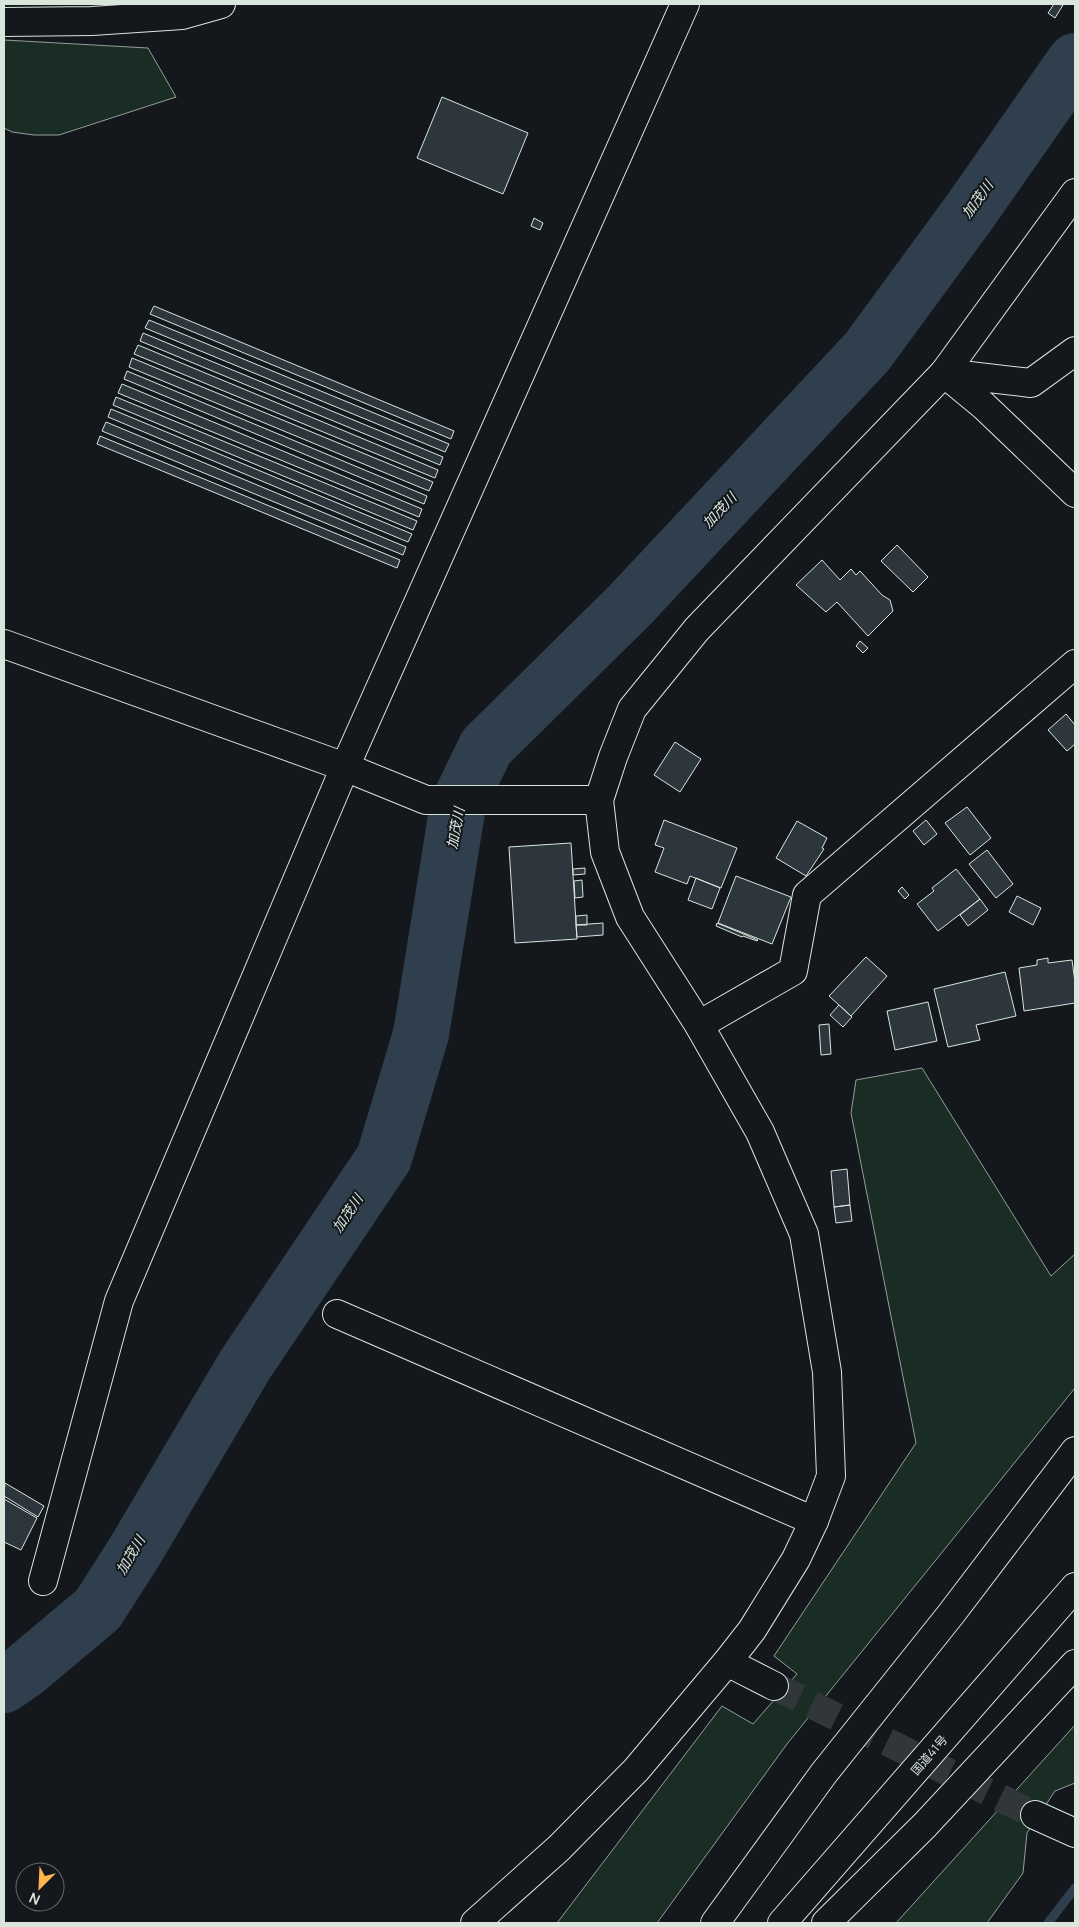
<svg xmlns="http://www.w3.org/2000/svg" width="1079" height="1927" font-family="Manrope,'Noto Sans JP',sans-serif">
<style>
.green{fill:#1a2d24;stroke:#939e99}
.lines{fill:none;stroke-linecap:round;stroke-linejoin:round}
.stream{stroke:#2f3f4d;stroke-width:9}
.river{stroke:#2f3f4d;stroke-width:56}
.building{fill:#2c363c;stroke:#d8e6dc}
.secondary-tunnel{stroke:#313739;stroke-width:28;stroke-dasharray:28 14;stroke-linecap:butt}
.street-casing{stroke:#d8e6dc;stroke-width:30}
.secondary-casing{stroke:#d8e6dc;stroke-width:30}
.highway-casing{stroke:#d8e6dc;stroke-width:30}
.street{stroke:#14181c;stroke-width:28}
.secondary{stroke:#14181c;stroke-width:28}
.highway{stroke:#14181c;stroke-width:28}
.labels{text-anchor:middle;dominant-baseline:central;stroke-width:4;stroke-linejoin:round;paint-order:stroke}
.street-label{font-size:12px;fill:#d8e6dc;stroke:#14181c}
.water-label{font-size:14px;font-style:italic;fill:#d8e6dc;stroke:#14181c}
</style>
<rect width="100%" height="100%" fill="#14181c"/>
<!-- green -->
<path class="green" d="M4 40 148 48 176 97 59 135H34L12 132 4 128Z
M922 1068 1051 1276 1075 1254V1388L787 1744 657 1923H557L722 1706 753 1724 797 1674 774 1656 916 1443 851 1113 856 1080Z
M1075 1725V1783L1055 1791 1027 1833 1023 1873 987 1923H896Z"/>
<g class="lines">
<!-- stream -->
<path class="stream" d="M1048 1923 1075 1888"/>
<!-- river -->
<path class="river" d="M4 1685 23 1672 98 1609 135 1551 245 1365 384 1158 421 1034 458 805 486 747 629 606 867 352 971 210 1075 61"/>
</g>
<!-- building -->
<path class="building" d="M1054 4 1063 5 1055 18 1048 13Z
M442 97 528 133 503 194 417 158Z
M534 218 543 223 540 230 531 226Z
M154 306 454 431 451 439 150 314Z
M149 320 449 444 445 452 145 328Z
M143 333 443 457 440 465 140 341Z
M138 345 438 470 435 478 134 354Z
M132 358 433 482 429 491 129 367Z
M127 371 427 496 424 504 124 379Z
M122 384 422 509 419 517 118 393Z
M116 397 417 521 413 530 113 405Z
M111 409 412 534 408 542 108 417Z
M106 422 406 547 403 555 102 431Z
M100 436 400 560 397 568 97 444Z
M897 545 928 577 913 592 881 561Z
M822 560 840 580 851 569 856 575 860 571 882 595 890 600 893 611 868 636 837 602 826 612 796 585Z
M860 641 868 648 863 653 856 646Z
M1066 714 1075 725V744L1067 751 1048 730Z
M675 742 701 759 680 792 654 775Z
M967 807 991 838 970 855 945 823Z
M664 820 737 848 721 888 690 876 687 884 655 872 664 848 655 845Z
M926 820 937 834 924 845 913 831Z
M797 821 827 838 822 848 824 849 806 876 776 858Z
M571 843 577 939 515 943 509 847Z
M987 850 1013 884 996 898 969 864Z
M585 868V874L573 875V869Z
M956 869 980 899 938 931 917 904 934 891 932 888Z
M736 876 791 897 772 944 718 923Z
M696 878 720 888 712 909 688 900Z
M582 880 583 897 575 898 574 881Z
M902 887 909 895 905 899 898 891Z
M1017 896 1041 908 1033 925 1009 912Z
M980 899 988 910 968 926 960 915Z
M587 915V925H576V916Z
M603 923V935L577 937 576 925Z
M717 923 758 940 757 941 743 936 742 937 716 926Z
M866 957 887 976 851 1016 829 996Z
M1048 958V963L1072 960 1075 982V1003L1024 1011 1019 968 1037 965V960Z
M1005 972 1016 1016 976 1025 980 1040 948 1047 934 989Z
M928 1002 937 1041 895 1050 887 1011Z
M839 1005 852 1017 843 1027 830 1015Z
M829 1024 831 1054 821 1055 819 1025Z
M847 1169 850 1205 834 1207 831 1171Z
M850 1205 852 1221 836 1223 834 1207Z
M5 1483 44 1506 38 1517 4 1496Z
M4 1499 37 1518 21 1550 4 1542Z"/>
<g class="lines">
<!-- secondary-tunnel -->
<path class="secondary-tunnel" d="M774 1686 1035 1815"/>
<defs>
<path id="street" d="M944 373 984 406 1075 493
M944 373 1031 383 1075 351
M4 644 345 767 426 800H599
M699 1025 793 971 807 895 1075 664
M337 1314 814 1521
M43 1581 119 1301 345 767 685 4"/>
<path id="secondary" d="M4 22 92 21 182 15 221 4
M727 1662 774 1686
M1035 1815 1075 1833
M475 1923 559 1848 636 1770 727 1662 752 1630 796 1559 814 1521 831 1476 827 1372 804 1234 760 1132 699 1025 630 917 605 852 599 800 613 757 632 709 697 629 944 373 1075 193"/>
<path id="highway" d="M715 1923 824 1773 951 1614 1075 1451
M782 1923 1075 1587
M826 1923 925 1825 1075 1664"/>
</defs>
<!-- street casing -->
<use href="#street" class="street-casing"/>
<!-- secondary casing -->
<use href="#secondary" class="secondary-casing"/>
<!-- highway casing -->
<use href="#highway" class="highway-casing"/>
<!-- street -->
<use href="#street" class="street"/>
<!-- secondary -->
<use href="#secondary" class="secondary"/>
<!-- highway -->
<use href="#highway" class="highway"/>
</g>
<g class="labels">
<!-- street labels -->
<g class="street-label">
<text transform="translate(929 1755) rotate(-49)">国道41号</text>
</g>
<!-- water labels -->
<g class="water-label">
<text transform="translate(977 199) rotate(-54)">加茂川</text>
<text transform="translate(719 510) rotate(-47)">加茂川</text>
<text transform="translate(455 828) rotate(-79)">加茂川</text>
<text transform="translate(347 1213) rotate(-56)">加茂川</text>
<text transform="translate(130 1555) rotate(-59)">加茂川</text>
</g>
</g>
<!-- border -->
<rect width="1079" height="1927" fill="none" stroke="#d8e6dc" stroke-width="10"/>
<!-- north arrow -->
<g transform="translate(40 1887) rotate(204)"><circle r="24" fill="#14181c" stroke="#626a69"/>
<path d="M0-4L9 19L0 12L-9 19Z" fill="#ffb74d"/>
<text y="-8" font-size="14" font-weight="bold" text-anchor="middle" fill="#d8e6dc">N</text>
</g>
</svg>
